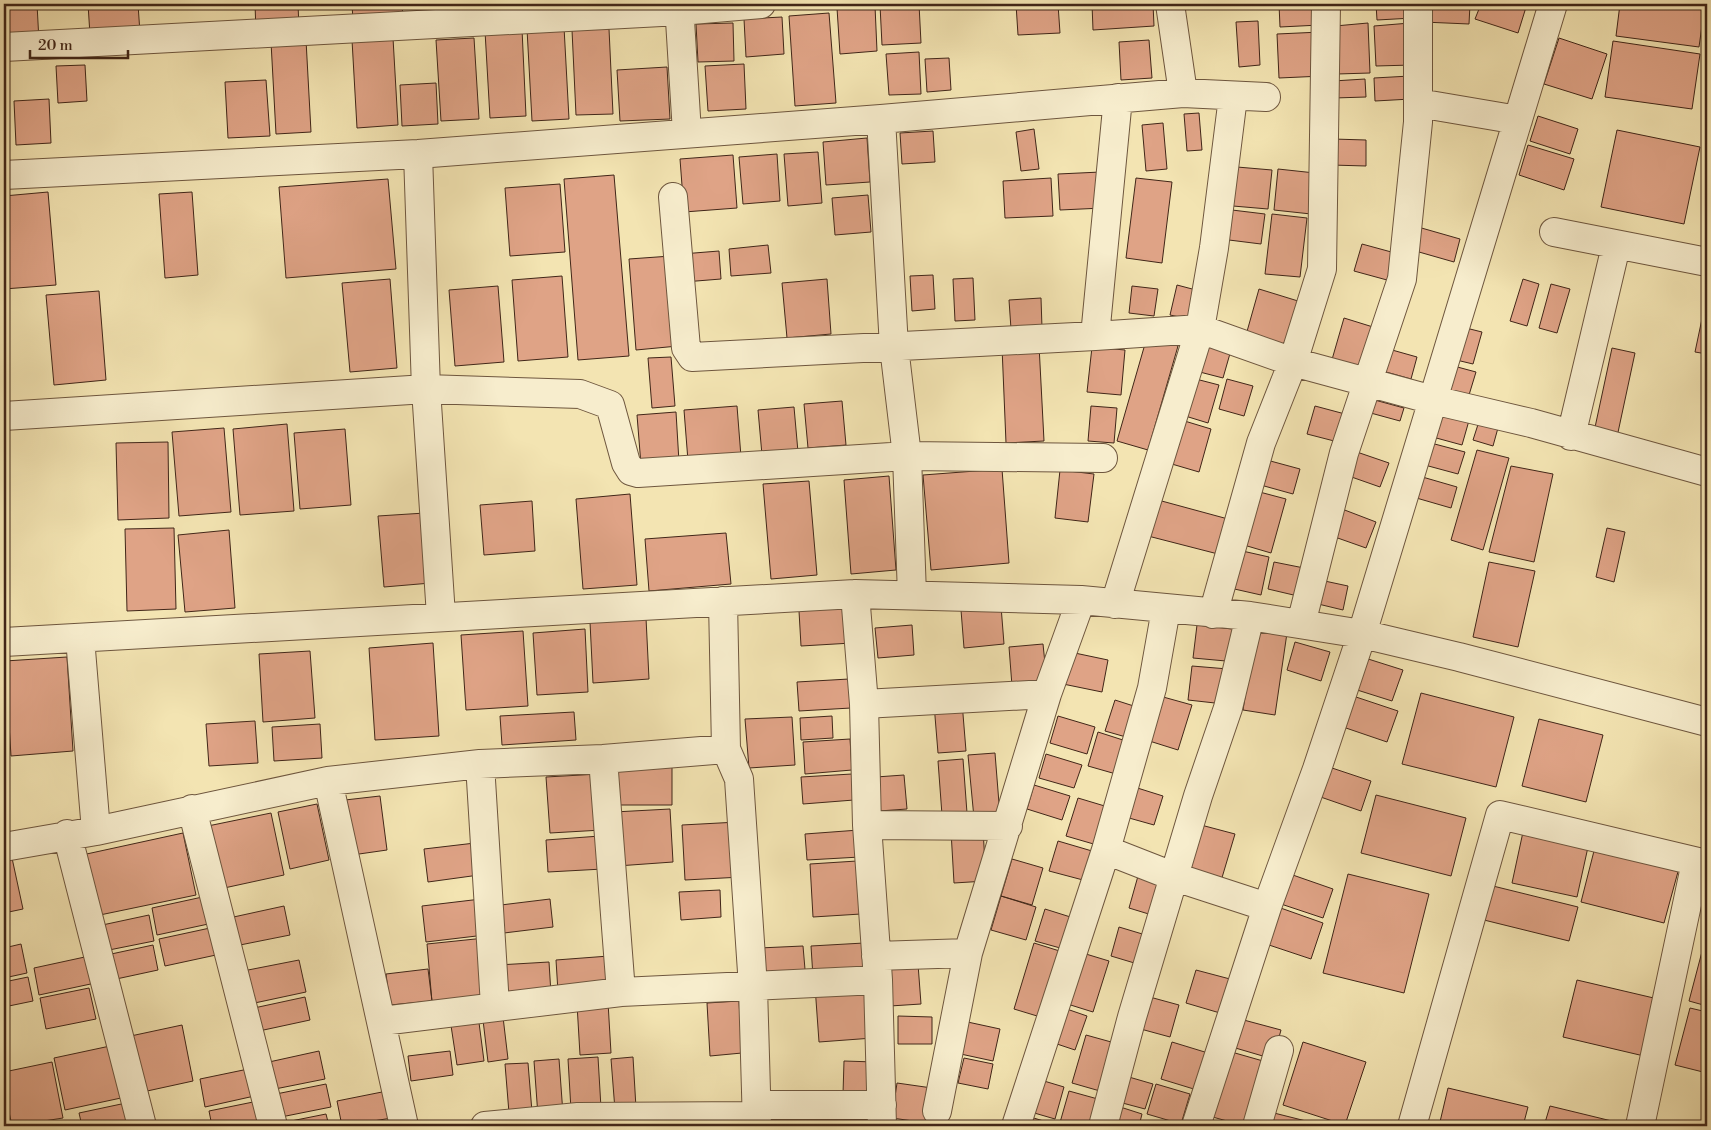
<svg xmlns="http://www.w3.org/2000/svg" width="1711" height="1130" font-family="'Libre Bodoni',serif">
<style>
.building{fill:#dfa386;stroke:#412618}
.lines{fill:none;stroke-linecap:round;stroke-linejoin:round}
.minor-casing{stroke:#6e563e;stroke-width:30}
.minor{stroke:#f7edcd;stroke-width:28}
</style>
<rect width="100%" height="100%" fill="#f3e4b2"/>
<filter id="stains"><feTurbulence type="fractalNoise" baseFrequency=".004" numOctaves="4"/><feColorMatrix values="0 0 0 0 .2 0 0 0 0 .09 0 0 0 0 .02 0 0 0 .5 -.17"/></filter>
<radialGradient id="worn" r=".72"><stop offset=".6" stop-color="#630" stop-opacity="0"/><stop offset="1" stop-color="#630" stop-opacity=".3"/></radialGradient>
<!-- building -->
<path class="building" d="M4 4H37L39 41 4 43Z
M88 4H138L140 33 90 35Z
M255 4H298L299 29 256 32Z
M352 4H402L403 19 353 21Z
M919 4 921 43 882 45 880 5Z
M1016 4H1058L1060 33 1018 35Z
M1092 4H1153L1154 26 1093 30Z
M1279 4H1318L1320 25 1280 27Z
M1376 4H1412L1413 18 1377 20Z
M1424 4H1470L1469 24 1423 22Z
M1481 4H1527L1518 33 1475 19Z
M1620 4H1705L1699 47 1616 36Z
M875 6 877 51 840 54 837 8Z
M829 13 836 103 795 106 789 16Z
M782 17 784 54 746 57 744 19Z
M1258 21 1260 65 1239 67 1236 22Z
M733 23 734 61 698 62 696 24Z
M1368 23 1370 73 1337 74 1335 26Z
M1410 23 1412 65 1376 66 1374 26Z
M564 27 569 119 532 121 527 29Z
M522 29 526 116 490 118 485 31Z
M609 29 613 114 576 115 572 30Z
M1321 32 1323 76 1279 78 1277 34Z
M393 38 398 125 357 128 352 40Z
M474 38 479 119 441 121 436 40Z
M1559 38 1607 54 1592 99 1544 84Z
M306 40 311 132 276 134 271 42Z
M1149 40 1152 78 1121 80 1119 42Z
M1613 41 1700 54 1692 109 1605 97Z
M919 52 921 94 889 95 886 54Z
M949 58 951 90 927 92 925 59Z
M744 64 746 109 708 111 705 66Z
M85 65 87 101 58 103 56 66Z
M667 67 670 119 620 121 617 70Z
M1410 76 1411 99 1375 101 1374 78Z
M1365 79 1366 97 1334 98 1333 81Z
M266 80 270 136 228 138 225 82Z
M436 83 438 124 402 126 400 85Z
M49 99 51 143 16 145 14 101Z
M1199 113 1202 150 1187 151 1184 114Z
M1538 116 1578 129 1570 154 1530 141Z
M1163 123 1167 169 1146 171 1142 125Z
M1034 129 1039 169 1021 171 1016 132Z
M1617 130 1700 147 1684 224 1601 207Z
M933 131 935 162 902 164 900 133Z
M867 138 870 182 826 185 823 142Z
M1333 139 1366 140V166L1331 165Z
M1528 145 1574 159 1564 190 1519 175Z
M818 152 822 203 788 206 784 154Z
M777 154 780 201 743 204 739 157Z
M733 155 737 208 684 212 680 159Z
M1237 167 1272 170 1268 209 1233 206Z
M1278 169 1315 173 1311 214 1274 210Z
M1101 172 1103 208 1060 210 1058 174Z
M614 175 629 356 578 360 564 179Z
M1051 178 1053 216 1005 218 1003 181Z
M1136 178 1172 182 1162 263 1126 258Z
M388 179 396 269 286 278 279 187Z
M560 184 565 252 510 256 505 188Z
M48 192 56 285 4 289V196Z
M192 192 198 275 165 278 159 194Z
M868 195 871 232 835 235 832 198Z
M1232 210 1265 214 1261 244 1229 240Z
M1272 214 1307 218 1300 277 1265 274Z
M1418 227 1460 239 1454 262 1412 250Z
M1362 244 1395 253 1387 280 1354 271Z
M768 245 771 273 731 276 729 249Z
M719 251 721 279 684 282 682 254Z
M671 256 678 346 636 350 629 259Z
M933 275 935 309 912 311 910 276Z
M562 276 568 357 518 361 512 280Z
M973 278 975 320 955 321 953 279Z
M390 279 397 368 350 372 342 283Z
M827 279 831 334 787 338 782 283Z
M1523 279 1539 284 1527 326 1510 321Z
M1551 284 1570 289 1557 333 1539 328Z
M1177 285 1196 290 1189 319 1170 315Z
M498 286 504 362 455 366 449 290Z
M1132 286 1158 289 1154 316 1129 313Z
M1259 289 1298 301 1285 346 1246 335Z
M99 291 106 380 54 385 46 295Z
M1707 295V354L1695 352Z
M1041 298 1042 328 1011 329 1009 300Z
M1344 318 1373 327 1360 372 1331 363Z
M1458 326 1482 332 1473 364 1448 358Z
M1147 337 1178 346 1148 450 1117 441Z
M1200 341 1231 350 1223 378 1192 370Z
M1039 345 1044 441 1006 443 1002 347Z
M1092 347 1125 350 1121 395 1087 392Z
M1385 348 1417 357 1411 379 1379 370Z
M1612 348 1635 353 1617 437 1594 432Z
M671 357 675 406 652 408 648 358Z
M1450 365 1476 372 1469 395 1443 388Z
M1192 378 1219 385 1208 423 1182 415Z
M1227 379 1253 386 1244 416 1219 409Z
M1371 399 1404 408 1400 421 1367 412Z
M842 401 846 445 808 448 804 404Z
M737 406 741 457 688 461 684 410Z
M1091 406 1117 408 1114 443 1088 441Z
M1315 406 1345 414 1338 442 1307 434Z
M794 407 798 452 762 455 758 410Z
M1436 408 1470 417 1462 445 1429 436Z
M676 412 679 462 641 465 637 415Z
M1482 412 1501 417 1493 446 1473 440Z
M1178 419 1211 429 1199 472 1165 462Z
M287 424 294 511 240 515 233 429Z
M224 428 231 512 179 516 172 432Z
M345 429 351 505 300 509 294 433Z
M168 442 169 518 118 520 116 443Z
M1427 442 1465 452 1458 474 1421 464Z
M1351 450 1389 463 1380 487 1343 474Z
M1477 450 1509 458 1483 550 1451 540Z
M1263 459 1300 469 1293 494 1257 484Z
M1511 466 1553 474 1534 562 1489 552Z
M1002 469 1009 563 931 570 923 475Z
M1060 470 1094 474 1088 522 1055 518Z
M889 476 896 570 851 574 844 480Z
M1419 476 1457 487 1451 508 1413 497Z
M809 481 817 575 771 579 763 484Z
M1252 490 1286 499 1271 553 1237 543Z
M630 494 637 585 583 589 576 499Z
M1158 500 1228 519 1218 554 1148 536Z
M532 501 535 551 484 555 480 505Z
M1342 509 1376 522 1366 548 1332 536Z
M425 513 431 583 384 587 378 516Z
M174 528 176 609 127 611 125 529Z
M1607 528 1625 532 1614 582 1596 577Z
M229 530 235 608 185 612 178 535Z
M726 533 731 584 649 591 645 539Z
M1238 550 1269 557 1261 595 1230 588Z
M1274 562 1309 569 1302 597 1268 589Z
M1489 562 1535 571 1518 647 1473 637Z
M1320 580 1348 586 1343 610 1314 603Z
M1001 606 1004 644 964 648 961 610Z
M850 607 852 643 801 646 799 611Z
M646 618 649 679 593 683 590 622Z
M912 625 914 655 878 658 875 628Z
M1197 625 1241 630 1237 662 1193 658Z
M1256 628 1287 633 1275 715 1243 710Z
M585 629 588 692 537 695 533 633Z
M523 631 528 706 466 710 461 635Z
M1295 642 1330 652 1321 681 1287 670Z
M433 643 439 736 375 740 369 648Z
M1043 644 1047 683 1012 686 1009 647Z
M310 651 315 718 263 722 259 654Z
M1070 652 1108 660 1102 692 1063 684Z
M67 657 73 751 11 756 5 661Z
M1365 658 1403 670 1392 701 1354 689Z
M1192 666 1228 669 1224 704 1188 700Z
M849 679 851 708 799 711 797 682Z
M1421 693 1514 717 1496 787 1402 764Z
M1156 695 1192 705 1178 750 1143 739Z
M1353 696 1398 711 1387 742 1343 727Z
M1115 700 1143 709 1133 739 1105 731Z
M962 702 966 751 938 753 934 704Z
M574 712 576 740 502 745 500 716Z
M832 716 833 738 801 740 800 718Z
M1058 716 1095 727 1087 754 1050 743Z
M792 717 795 765 749 768 745 719Z
M1539 719 1603 735 1586 802 1522 786Z
M255 721 258 763 209 766 206 724Z
M320 724 322 758 274 761 272 727Z
M1098 732 1126 741 1116 774 1088 766Z
M850 739 852 770 805 774 803 742Z
M995 753 1000 816 974 818 968 755Z
M1046 754 1082 765 1074 788 1039 778Z
M963 759 967 813 942 815 938 761Z
M1323 765 1371 781 1361 811 1312 794Z
M672 766V805H616V767Z
M599 774 602 830 550 833 546 777Z
M852 774 854 800 803 804 801 777Z
M904 775 907 809 879 811 876 777Z
M1034 785 1070 796 1062 820 1027 809Z
M1131 786 1163 796 1154 825 1122 816Z
M1376 795 1466 818 1451 876 1361 853Z
M380 796 387 850 352 855 345 800Z
M1078 798 1108 807 1097 845 1066 836Z
M317 804 329 860 290 869 278 812Z
M670 809 673 862 617 866 614 812Z
M271 813 284 875 215 890 203 827Z
M738 822 742 877 685 880 682 825Z
M1201 825 1235 834 1221 881 1187 871Z
M983 829 986 881 954 883 951 831Z
M859 830 860 857 807 860 805 834Z
M1523 832 1588 847 1577 897 1512 883Z
M183 833 196 895 95 916 82 855Z
M600 836 603 869 548 872 546 840Z
M1058 841 1092 851 1083 880 1049 871Z
M475 843 479 875 428 882 424 849Z
M1595 847 1679 868 1664 923 1581 902Z
M12 858 23 909 4 913V860Z
M1012 859 1043 868 1032 905 1001 896Z
M857 861 861 914 813 917 810 864Z
M1287 873 1333 889 1323 918 1278 903Z
M1348 874 1429 894 1404 993 1323 973Z
M1138 876 1162 883 1152 915 1129 908Z
M1493 886 1578 907 1569 941 1484 920Z
M720 890 721 917 681 920 679 892Z
M207 896 213 923 157 935 152 908Z
M1001 896 1036 907 1026 940 991 930Z
M481 899 485 935 426 942 422 906Z
M550 899 553 927 504 933 501 905Z
M284 906 290 935 235 946 229 918Z
M1275 906 1323 923 1311 959 1263 943Z
M1045 909 1080 920 1071 951 1035 941Z
M149 915 154 941 99 952 93 927Z
M1119 927 1149 936 1141 965 1111 956Z
M210 928 216 955 165 966 159 939Z
M485 938 491 996 432 1002 427 944Z
M864 943 866 974 813 977 811 946Z
M1034 943 1066 953 1047 1019 1014 1009Z
M21 944 27 973 4 978V948Z
M1704 944H1707V1006L1689 1001Z
M153 945 158 970 107 981 102 956Z
M803 946 806 981 762 983 759 948Z
M1076 951 1109 961 1093 1012 1061 1002Z
M94 955 100 982 39 995 34 968Z
M609 956 611 988 558 992 556 960Z
M299 960 306 992 250 1004 243 971Z
M549 962 551 994 499 997 498 965Z
M918 964 921 1004 890 1006 887 967Z
M428 969 432 1001 390 1005 386 974Z
M1196 970 1230 979 1220 1013 1186 1003Z
M28 977 33 1001 4 1007V982Z
M1577 980 1658 999 1644 1056 1563 1037Z
M869 983 873 1038 819 1042 815 986Z
M89 988 96 1019 46 1029 40 998Z
M1146 996 1179 1005 1170 1037 1137 1028Z
M305 997 310 1020 259 1031 254 1008Z
M739 1001 742 1053 710 1056 707 1003Z
M608 1002 611 1053 580 1055 577 1004Z
M1058 1006 1087 1016 1075 1050 1045 1040Z
M1690 1008 1707 1012V1073L1675 1065Z
M478 1015 484 1061 457 1065 450 1019Z
M898 1016 932 1017V1044H898Z
M503 1017 508 1059 488 1062 483 1020Z
M1240 1019 1281 1030 1273 1059 1232 1047Z
M963 1021 1000 1029 993 1061 956 1053Z
M182 1025 193 1081 138 1093 126 1037Z
M1086 1035 1122 1045 1107 1093 1072 1083Z
M1172 1042 1208 1053 1197 1090 1161 1079Z
M1303 1042 1366 1062 1345 1125 1283 1105Z
M110 1046 121 1098 65 1110 54 1058Z
M319 1051 325 1079 275 1089 269 1062Z
M450 1051 453 1075 411 1081 408 1056Z
M1228 1051 1270 1063 1245 1126 1209 1116Z
M598 1057 601 1108 571 1110 568 1059Z
M633 1057 636 1108 615 1110 611 1059Z
M964 1058 993 1064 988 1089 958 1083Z
M559 1059 563 1114 538 1116 534 1061Z
M844 1061 875 1062 874 1095 843 1094Z
M52 1062 63 1118 12 1126 4 1088V1072Z
M528 1063 532 1112 509 1113 505 1064Z
M253 1068 259 1095 205 1107 200 1079Z
M1122 1075 1153 1084 1145 1109 1115 1101Z
M1034 1078 1064 1087 1055 1119 1024 1110Z
M897 1083 932 1088 927 1123 892 1118Z
M326 1084 331 1107 281 1117 276 1094Z
M1156 1084 1190 1094 1181 1124 1147 1114Z
M1448 1088 1528 1107 1523 1126H1439Z
M392 1090 398 1117 342 1126 337 1101Z
M1069 1091 1105 1101 1098 1126H1059Z
M258 1101 264 1126H212L209 1111Z
M126 1103 131 1126H82L79 1113Z
M1114 1105 1142 1114 1139 1126H1108Z
M1550 1106 1620 1123 1619 1126H1544Z
M1266 1111 1322 1125V1126H1262Z
M326 1114 329 1126H286V1122Z
M819 1114V1126H769V1115Z
M1024 1115 1050 1123 1049 1126H1021Z
M828 1124H852V1126H828Z"/>
<g class="lines">
<defs>
<path id="minor" d="M679 4 687 133
M1170 4 1183 93
M4 47 680 11 761 4
M1418 103 1518 120
M881 119 894 347 907 456 912 595
M418 154 426 389 441 616
M4 175 418 154 881 119 1183 93 1266 97
M673 197 686 348 692 357 1095 336 1118 98
M1554 232 1707 262
M1095 336 1200 329 1293 362 1433 400 1531 423 1707 472
M4 416 426 389 580 394 610 405 626 463 631 471 638 473 907 456 1103 458
M1571 436 1616 246
M855 594 864 704 867 825 878 980 882 1126
M723 601 726 749 739 779 753 987 757 1126
M1115 604 1200 329 1214 248 1233 97
M1213 614 1261 443 1293 362 1322 269 1326 4
M1301 624 1344 453 1402 279 1418 122V4
M80 638 96 831
M4 642 855 594 1081 600 1250 616 1362 634 1459 657 1707 722
M864 704 1047 694
M603 759 621 992
M480 764 495 1006
M328 781 404 1126
M192 809 273 1126
M867 825 1008 826
M67 834 142 1126
M4 847 96 831 328 781 480 764 603 759 726 749
M1106 850 1175 877 1267 907
M876 956 968 953
M382 1021 621 992 878 980
M757 1105H882
M937 1111 968 953 1047 694 1081 600
M485 1126 578 1117 757 1116
M1016 1126 1106 850 1152 688 1166 609
M1103 1126 1132 1017 1198 796 1228 708 1250 616
M1196 1126 1267 907 1317 769 1362 634 1553 4
M1257 1126 1279 1050
M1412 1126 1500 815 1707 864
M1640 1126 1696 862"/>
</defs>
<!-- minor casing -->
<use href="#minor" class="minor-casing"/>
<!-- minor -->
<use href="#minor" class="minor"/>
</g>
<!-- margin -->
<rect width="1711" height="1130" fill="none" stroke="#f3e4b2" stroke-width="20"/>
<rect x="5" y="5" width="1701" height="1120" fill="none" stroke="#412618" stroke-width="2.5"/>
<rect x="10" y="10" width="1691" height="1110" fill="none" stroke="#412618"/>
<!-- scale -->
<path d="M30 50v8h98v-8" fill="none" stroke="#412618" stroke-width="2.5"/>
<text x="38" y="50" font-size="15" fill="#412618" stroke="#f7edcd" stroke-width="4" paint-order="stroke">20 m</text>
<rect width="100%" height="100%" filter="url(#stains)"/>
<rect width="100%" height="100%" fill="url(#worn)"/>
</svg>
